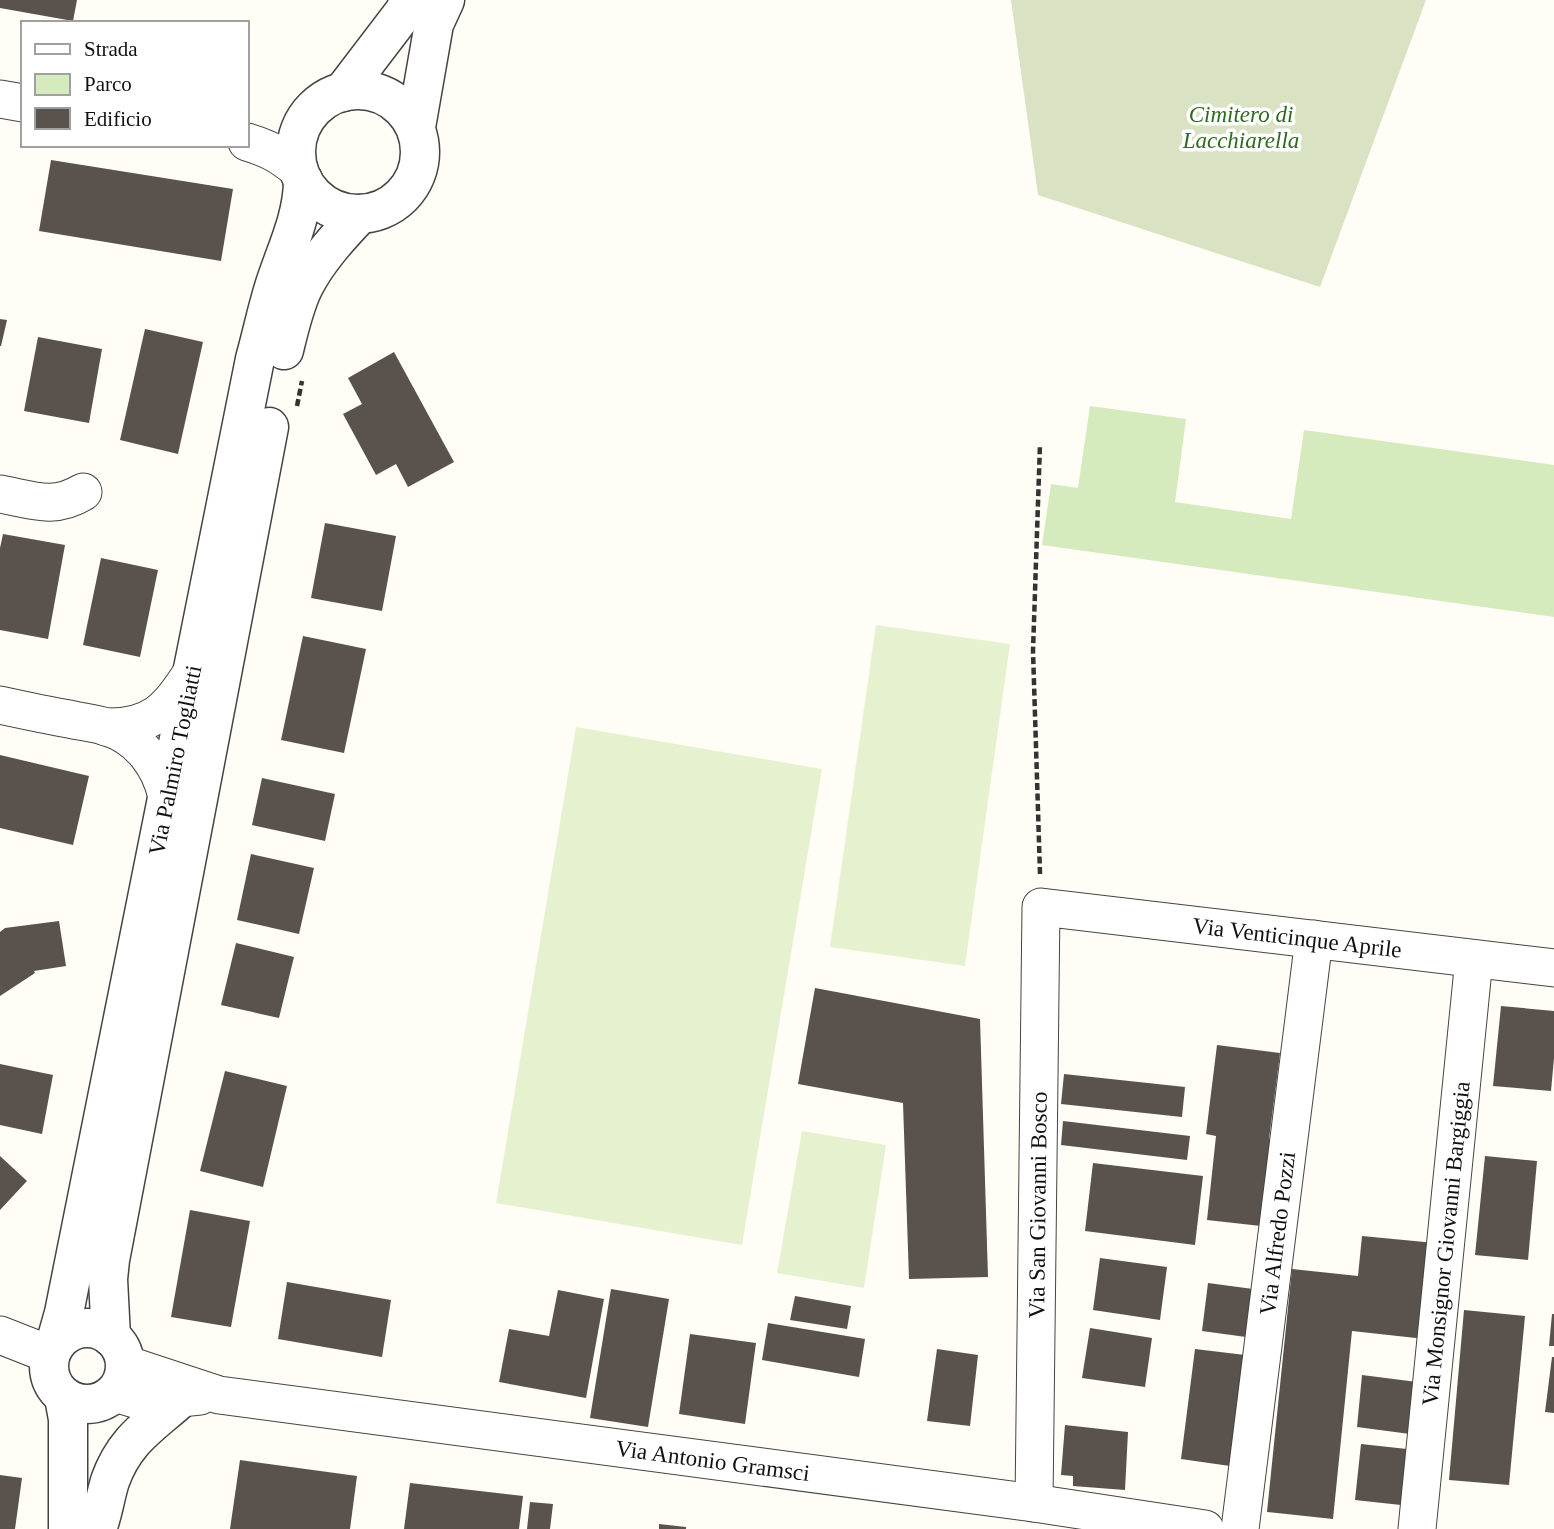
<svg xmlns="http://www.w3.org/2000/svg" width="1554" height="1529" font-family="'Times New Roman',serif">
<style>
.green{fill:#d5ebbd}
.cemetery{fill:#d9e3c4}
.pitch{fill:#e6f2cf}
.building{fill:#5a524d}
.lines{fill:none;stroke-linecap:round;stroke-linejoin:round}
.minor-casing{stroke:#444;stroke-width:39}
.tertiary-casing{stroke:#444;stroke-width:41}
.path{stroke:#333;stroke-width:4.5;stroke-dasharray:7 3.5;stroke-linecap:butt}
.minor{stroke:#fff;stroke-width:37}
.tertiary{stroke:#fff;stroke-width:38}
.labels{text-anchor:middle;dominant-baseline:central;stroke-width:7;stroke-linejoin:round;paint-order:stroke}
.park-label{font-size:23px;font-style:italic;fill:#2f6b1f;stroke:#fff}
.street-label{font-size:23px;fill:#111;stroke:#fff}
</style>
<rect width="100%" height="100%" fill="#fffdf5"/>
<!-- green -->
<path class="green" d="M1090 406 1186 419 1175 502 1291 519 1304 430 1554 465V617L1042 545 1051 484 1078 488Z"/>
<!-- cemetery -->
<path class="cemetery" d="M1011 0H1426L1320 287 1038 195Z"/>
<!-- pitch -->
<path class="pitch" d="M876 625 1010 644 965 966 830 947Z
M576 727 822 769 742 1245 496 1203Z
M802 1131 886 1145 864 1288 777 1273Z"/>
<!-- building -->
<path class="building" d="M0 0H77L73 21 0 8Z
M51 160 233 189 221 261 39 231Z
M0 319 7 320 1 346H0Z
M145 329 203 342 178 454 120 440Z
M38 337 102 349 89 423 24 411Z
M394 352 454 462 408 487 396 464 376 475 343 414 362 404 348 378Z
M325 523 396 536 382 611 311 598Z
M3 534 65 545 48 639 0 630V548Z
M101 558 158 570 140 657 83 645Z
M303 636 366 649 344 753 281 740Z
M0 755 89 776 73 845 0 828Z
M262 778 335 794 325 841 252 825Z
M251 854 314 868 299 934 237 920Z
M59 921 66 966 34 971 35 973 0 996V932L5 928Z
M236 943 294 957 279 1018 221 1005Z
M815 988 980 1019 988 1277 909 1279 903 1103 798 1084Z
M1501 1006 1554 1011V1058L1551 1091 1493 1086Z
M1217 1045 1280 1053 1269 1139 1279 1140 1270 1227 1207 1220 1216 1136 1206 1134Z
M0 1064 53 1075 42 1134 0 1125Z
M225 1071 287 1086 263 1187 200 1171Z
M1064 1074 1185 1087 1182 1117 1061 1104Z
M1063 1121 1190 1136 1187 1160 1061 1145Z
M0 1156 27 1181 0 1210Z
M1485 1156 1537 1161 1528 1260 1475 1255Z
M1093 1163 1203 1176 1195 1245 1085 1231Z
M190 1210 250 1221 231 1327 171 1317Z
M1362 1236 1435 1243 1425 1339 1352 1331 1333 1519 1267 1512 1292 1269 1358 1276Z
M1100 1258 1167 1267 1160 1320 1093 1310Z
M287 1282 391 1300 382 1357 278 1339Z
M1208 1283 1253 1289 1246 1337 1202 1331Z
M611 1289 669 1299 648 1427 590 1418Z
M558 1290 604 1299 586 1398 499 1382 509 1329 549 1336Z
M795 1296 851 1306 847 1329 790 1320Z
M1464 1310 1525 1316 1509 1485 1449 1480Z
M1552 1314H1554V1346H1549Z
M768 1323 865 1339 859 1377 762 1360Z
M1090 1328 1152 1338 1145 1387 1082 1378Z
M690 1334 756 1343 745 1424 679 1414Z
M937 1349 978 1355 970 1426 927 1421Z
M1195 1349 1245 1355 1230 1466 1181 1459Z
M1552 1357H1554V1413L1545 1412Z
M1362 1375 1417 1382 1410 1434 1357 1427Z
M1065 1425 1128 1432 1125 1490 1073 1486V1476L1061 1475Z
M1361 1444 1407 1449 1401 1505 1355 1500Z
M240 1460 357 1476 350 1529H230Z
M0 1475 22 1478 15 1529H0Z
M410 1483 523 1496 519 1529H404Z
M530 1502 553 1504 550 1529H527Z
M659 1524 686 1527V1529H659Z"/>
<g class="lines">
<defs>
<g id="minor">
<path d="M0 99 23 103"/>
<path d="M247 142C270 149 280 155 299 170"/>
<path d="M0 494C33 500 53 510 83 492"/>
<path d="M0 705C23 710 46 715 69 719 82 722 95 723 107 727 139 737 160 765 167 797"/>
<path d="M106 727C152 728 169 709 192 672"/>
<path d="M0 1335 51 1355"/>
<path id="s1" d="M125 1364 219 1395 1034 1503 1205 1529"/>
<path d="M115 1393 135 1399 161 1400 200 1396"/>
<path id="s2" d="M1034 1503 1041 907 1554 968"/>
<path id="s3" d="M1240 1529 1314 939"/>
<path id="s4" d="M1417 1529 1474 959"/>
</g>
<g id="tertiary">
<circle cx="358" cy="152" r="62"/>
<path d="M343 92 404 12 410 0"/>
<path d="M416 127 434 24 445 0"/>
<path d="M284 350C289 329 294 307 303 288 317 260 339 236 360 214"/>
<circle cx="87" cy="1366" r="38"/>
<path d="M111 1337 108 1279 110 1260 269 427"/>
<path id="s5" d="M55 1345 64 1313 255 359C262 334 267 309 275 284 286 250 303 217 303 180"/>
<path d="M64 1397 68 1419V1529"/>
<path d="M97 1529C103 1514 105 1497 110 1481 125 1439 150 1426 181 1398"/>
</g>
</defs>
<!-- minor casing -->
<use href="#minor" class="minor-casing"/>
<!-- tertiary casing -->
<use href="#tertiary" class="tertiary-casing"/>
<!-- path -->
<path class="path" d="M297 406 302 381
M1040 874 1033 651 1040 444"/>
<!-- minor -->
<use href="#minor" class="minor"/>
<!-- tertiary -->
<use href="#tertiary" class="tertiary"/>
</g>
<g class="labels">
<!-- park labels -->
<g class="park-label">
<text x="1241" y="114">Cimitero di<tspan x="1241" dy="26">Lacchiarella</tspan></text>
</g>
<!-- street labels -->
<g class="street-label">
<text stroke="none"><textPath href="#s5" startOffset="597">Via Palmiro Togliatti</textPath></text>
<text stroke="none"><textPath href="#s2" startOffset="854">Via Venticinque Aprile</textPath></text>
<text stroke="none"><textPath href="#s2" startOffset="298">Via San Giovanni Bosco</textPath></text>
<text stroke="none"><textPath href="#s3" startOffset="298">Via Alfredo Pozzi</textPath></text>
<text stroke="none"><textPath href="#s4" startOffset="287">Via Monsignor Giovanni Bargiggia</textPath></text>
<text stroke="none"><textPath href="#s1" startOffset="597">Via Antonio Gramsci</textPath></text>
</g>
</g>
<!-- legend -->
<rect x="21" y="21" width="228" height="126" fill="#ffffff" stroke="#a0a0a0" stroke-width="2"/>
<rect x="35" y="44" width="35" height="10" fill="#ffffff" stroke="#a0a0a0" stroke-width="2"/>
<text x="84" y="56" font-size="21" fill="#111111">Strada</text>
<rect x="35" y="74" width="35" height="21" fill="#d5ebbd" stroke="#a0a0a0" stroke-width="2"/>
<text x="84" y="91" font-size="21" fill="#111111">Parco</text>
<rect x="35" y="108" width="35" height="21" fill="#5a524d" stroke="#a0a0a0" stroke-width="2"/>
<text x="84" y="126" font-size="21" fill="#111111">Edificio</text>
</svg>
